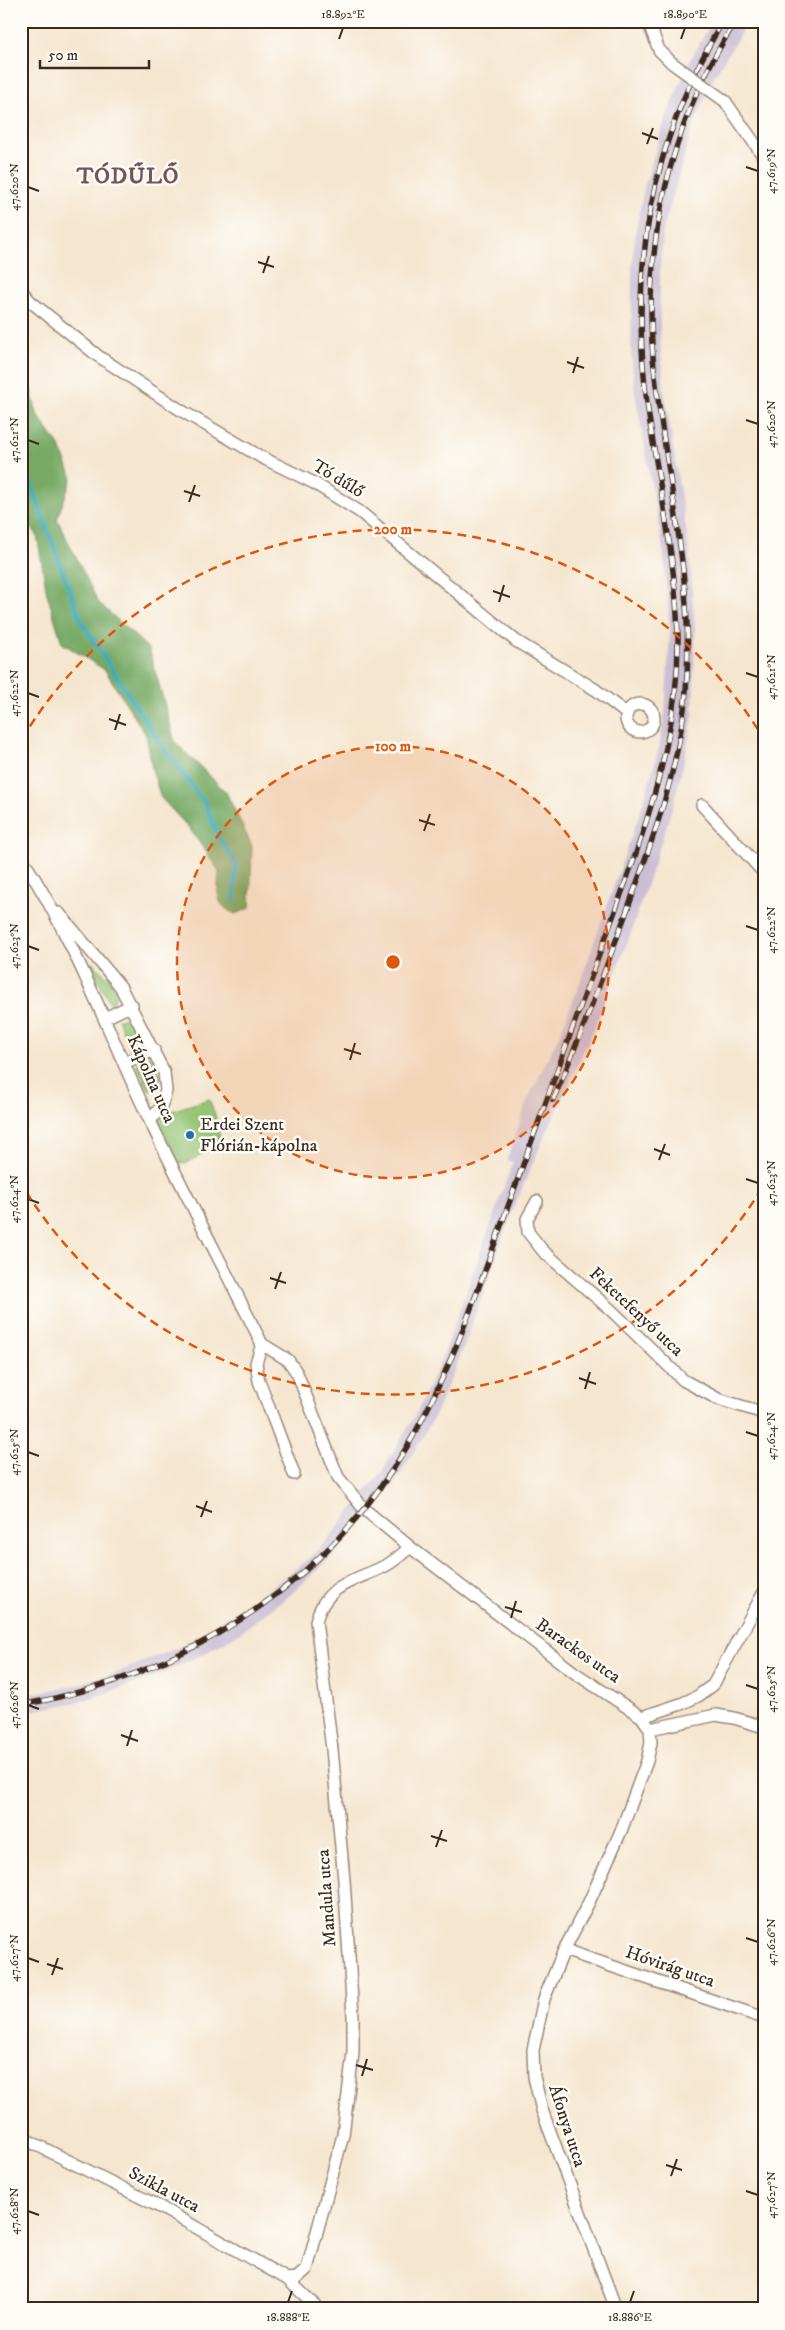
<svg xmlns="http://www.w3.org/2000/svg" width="785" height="2330" font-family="'IM FELL DW Pica',serif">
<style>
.industrial{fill:#ccbfd4}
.green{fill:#95c575;stroke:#68784a}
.forest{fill:#78aa66;stroke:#5a6a42}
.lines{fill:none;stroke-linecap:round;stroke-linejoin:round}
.stream{stroke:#3dacbb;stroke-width:4.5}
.minor-casing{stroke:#988876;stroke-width:14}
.minor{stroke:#fff;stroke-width:11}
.rail-casing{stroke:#3b2a1e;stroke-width:5.5}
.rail{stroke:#fdfcf7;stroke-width:4;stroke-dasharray:11;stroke-linecap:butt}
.minor-bridge-casing{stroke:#988876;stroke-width:14;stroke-linecap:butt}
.minor-bridge{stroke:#fff;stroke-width:11}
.ticks{fill:none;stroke:#3b2a1e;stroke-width:2}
.ring{fill:none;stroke:#df570d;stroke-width:2.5;stroke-dasharray:9 6}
.poi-dot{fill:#1f6fb2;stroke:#fdfcf7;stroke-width:2}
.labels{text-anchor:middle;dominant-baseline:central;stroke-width:5;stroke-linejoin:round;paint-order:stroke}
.street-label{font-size:18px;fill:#3b2a1e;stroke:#fdfcf7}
.poi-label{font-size:18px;fill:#3b2a1e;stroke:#fdfcf7;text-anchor:start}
.district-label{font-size:22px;font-weight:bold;letter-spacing:1px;fill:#78535a;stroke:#fdfcf7}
.centre{fill:#df570d;stroke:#fdfcf7;stroke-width:2.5}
.ring-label{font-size:15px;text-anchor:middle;font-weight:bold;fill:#df570d;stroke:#fdfcf7;stroke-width:5;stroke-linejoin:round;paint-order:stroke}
.neatline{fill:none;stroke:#3b2a1e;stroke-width:2}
.ticks-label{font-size:12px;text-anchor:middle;fill:#3b2a1e}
</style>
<rect width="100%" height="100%" fill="#fdfcf7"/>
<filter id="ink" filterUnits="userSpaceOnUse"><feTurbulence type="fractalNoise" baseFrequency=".02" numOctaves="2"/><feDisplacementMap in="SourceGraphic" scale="10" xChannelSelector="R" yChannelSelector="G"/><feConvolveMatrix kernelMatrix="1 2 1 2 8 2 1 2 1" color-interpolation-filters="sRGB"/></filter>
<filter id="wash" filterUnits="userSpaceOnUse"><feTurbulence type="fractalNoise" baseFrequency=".0096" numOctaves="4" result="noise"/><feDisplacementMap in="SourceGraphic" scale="20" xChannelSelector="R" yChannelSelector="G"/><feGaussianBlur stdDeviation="1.12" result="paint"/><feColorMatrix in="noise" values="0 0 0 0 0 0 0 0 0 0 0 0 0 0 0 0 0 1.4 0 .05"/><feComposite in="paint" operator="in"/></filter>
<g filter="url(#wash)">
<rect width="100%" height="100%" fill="#f5e6cf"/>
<!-- industrial -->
<path class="industrial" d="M713 21H748L714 77 692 128 663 231 660 268V339L664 389 689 549 695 630 693 715 686 753 672 809 631 932 592 1034 537 1153 512 1212 459 1360 432 1421 396 1481 336 1552 290 1595 238 1634 209 1651 152 1678 78 1702 21 1713V1695L72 1686 113 1674 175 1649 230 1619 300 1566 325 1543 381 1473 417 1412 444 1354 513 1162 507 1160 527 1101 559 1036 578 988 644 801 659 748 665 714 670 633 664 555 635 392 631 351 632 268 636 229 644 188 665 120 689 62Z"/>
<!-- green -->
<path class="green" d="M93 963C103 974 121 987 114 1001L110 1003 89 965Z
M126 1018 139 1031 144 1045 140 1051 132 1054 118 1019Z
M151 1057 161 1077 156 1090 149 1091 136 1064Z
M209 1099 215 1115 221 1143 185 1164 176 1162 155 1120 168 1112Z"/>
<!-- forest -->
<path class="forest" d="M21 361 28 375 37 414 60 447 72 478 57 519 98 602 149 649 175 742 226 792 252 846 250 908 235 914C213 904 218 891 219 871L190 829 161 798 153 773 146 735 105 670 62 643 47 594 37 535 21 513Z"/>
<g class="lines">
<!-- stream -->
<path class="stream" d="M21 465 26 471 81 621 159 742 204 802 219 837 236 864 234 900"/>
</g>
</g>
<g filter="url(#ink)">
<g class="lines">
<defs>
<path id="minor" d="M648 21 659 50 672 63
M725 101 764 157
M21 290 30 301 98 356 182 411 261 457 314 483 360 512 516 641 596 690 627 714
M626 718a14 14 0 1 1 28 0a14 14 0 1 1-28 0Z
M702 805 764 873
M21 857C75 939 108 1033 150 1121 186 1196 225 1270 262 1344L288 1360 297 1373 338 1477 364 1509 410 1547 575 1673 642 1717 650 1729 651 1743 647 1761 621 1831 589 1902 564 1950 544 1999 533 2050 534 2077 542 2110 616 2309
M59 913 120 986 164 1072 166 1091 161 1107 150 1121
M105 1018 132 1005
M124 1063 154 1050
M537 1201 527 1219 528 1232 543 1251 612 1311 683 1380 718 1399 764 1413
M262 1344 256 1363 259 1381 294 1474
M642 1717 681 1704 698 1696 713 1685 764 1592
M650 1729 716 1715 734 1718 764 1727
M564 1950 764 2018
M21 2137 160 2207 287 2279 319 2309
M287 2279 297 2278 307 2269 343 2135 353 2053V2016L344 1880 332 1749 316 1621C326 1583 355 1581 385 1566 395 1561 402 1554 410 1547"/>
</defs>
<!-- minor casing -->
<use href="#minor" class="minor-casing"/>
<!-- minor -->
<use href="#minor" class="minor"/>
<defs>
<path id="rail" d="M553 1100C580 1039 602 978 625 916 653 839 683 760 687 677 692 575 667 477 655 376 640 253 668 125 736 21
M21 1705C181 1677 325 1587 408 1445 455 1365 483 1274 515 1187 555 1076 595 966 635 856 659 785 679 712 678 637 676 560 659 486 648 410 628 269 650 143 723 21"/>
</defs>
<!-- rail casing -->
<use href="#rail" class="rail-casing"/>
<!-- rail -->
<use href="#rail" class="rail"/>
<defs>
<path id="minor-bridge" d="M672 63 725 101"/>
</defs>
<!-- minor-bridge casing -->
<use href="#minor-bridge" class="minor-bridge-casing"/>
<!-- minor-bridge -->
<use href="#minor-bridge" class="minor-bridge"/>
</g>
</g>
<!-- ticks -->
<path class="ticks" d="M339 39 343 28M681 39 685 28M642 133 658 139M647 144 653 128M746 167 758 171M28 187 39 191M258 262 274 267M263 273 269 256M567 362 584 368M573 373 578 357M746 420 758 424M28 440 39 444M184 491 200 496M189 502 195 485M493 591 510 597M499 602 504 585M746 673 758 677M28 693 39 697M109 719 126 725M115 730 120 714M419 820 435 825M424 831 430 814M746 926 758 930M28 946 39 950M344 1049 361 1054M350 1060 355 1043M654 1149 670 1155M659 1160 665 1144M746 1179 758 1183M28 1199 39 1203M270 1278 286 1283M275 1289 281 1272M579 1378 596 1384M585 1389 590 1372M746 1432 758 1436M28 1452 39 1456M196 1506 212 1512M201 1517 207 1501M505 1607 522 1612M511 1618 516 1601M746 1685 758 1689M28 1705 39 1709M121 1735 138 1741M127 1746 132 1730M431 1836 447 1841M436 1847 442 1830M746 1938 758 1942M28 1958 39 1962M47 1964 63 1969M52 1975 58 1958M356 2065 373 2070M362 2076 367 2059M666 2165 682 2170M671 2176 677 2159M746 2191 758 2195M28 2211 39 2215M288 2302 292 2291M630 2302 634 2291"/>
<!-- distance rings -->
<circle cx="393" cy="962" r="216" fill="#df570d" fill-opacity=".12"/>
<g class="ring">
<circle cx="393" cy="962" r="216"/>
<path d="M762 1188A433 433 0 0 1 22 1185M22 739A433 433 0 0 1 762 736"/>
</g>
<!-- markers -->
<circle class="poi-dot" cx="190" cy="1135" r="5"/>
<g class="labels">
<!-- street labels -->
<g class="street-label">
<text transform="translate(338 479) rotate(31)">Tó dűlő</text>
<text transform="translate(151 1079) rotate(66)">Kápolna utca</text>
<text transform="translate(636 1312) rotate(43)">Feketefenyő utca</text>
<text transform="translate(578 1651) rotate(35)">Barackos utca</text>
<text transform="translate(327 1898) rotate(-94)">Mandula utca</text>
<text transform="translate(670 1967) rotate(19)">Hóvirág utca</text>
<text transform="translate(567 2126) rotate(72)">Áfonya utca</text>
<text transform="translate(164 2190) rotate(28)">Szikla utca</text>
</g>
<!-- poi labels -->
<g class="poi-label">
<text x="200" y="1125">Erdei Szent<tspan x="200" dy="21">Flórián-kápolna</tspan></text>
</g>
<!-- district labels -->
<g class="district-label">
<text x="128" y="176">TÓDŰLŐ</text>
</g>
</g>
<circle cx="393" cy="962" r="8" class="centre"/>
<g class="ring-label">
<text x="393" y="534">200 m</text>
<text x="393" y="751">100 m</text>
</g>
<!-- margin -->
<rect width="785" height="2330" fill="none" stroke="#fdfcf7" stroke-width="55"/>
<!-- scale -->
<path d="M40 60v8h109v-8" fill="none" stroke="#3b2a1e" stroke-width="2.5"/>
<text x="48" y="60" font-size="15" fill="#3b2a1e" stroke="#fdfcf7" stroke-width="4" paint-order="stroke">50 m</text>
<rect x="28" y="28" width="730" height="2274" class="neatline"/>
<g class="ticks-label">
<text x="343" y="18">18.892°E</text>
<text x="685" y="18">18.890°E</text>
<text transform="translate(771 171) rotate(-90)" y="4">47.619°N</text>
<text transform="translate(14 187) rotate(-90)" y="4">47.620°N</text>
<text transform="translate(771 424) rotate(-90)" y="4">47.620°N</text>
<text transform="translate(14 440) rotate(-90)" y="4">47.621°N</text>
<text transform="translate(771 677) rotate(-90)" y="4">47.621°N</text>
<text transform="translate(14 693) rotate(-90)" y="4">47.622°N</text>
<text transform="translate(771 930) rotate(-90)" y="4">47.622°N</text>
<text transform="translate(14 946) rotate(-90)" y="4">47.623°N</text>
<text transform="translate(771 1183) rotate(-90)" y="4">47.623°N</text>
<text transform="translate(14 1199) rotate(-90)" y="4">47.624°N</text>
<text transform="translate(771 1436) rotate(-90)" y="4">47.624°N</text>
<text transform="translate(14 1452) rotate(-90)" y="4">47.625°N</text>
<text transform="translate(771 1689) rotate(-90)" y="4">47.625°N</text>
<text transform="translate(14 1705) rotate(-90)" y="4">47.626°N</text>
<text transform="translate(771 1942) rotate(-90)" y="4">47.626°N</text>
<text transform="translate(14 1958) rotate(-90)" y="4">47.627°N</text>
<text transform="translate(771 2195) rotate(-90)" y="4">47.627°N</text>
<text transform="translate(14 2211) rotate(-90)" y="4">47.628°N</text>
<text x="288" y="2321">18.888°E</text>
<text x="630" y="2321">18.886°E</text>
</g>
</svg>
